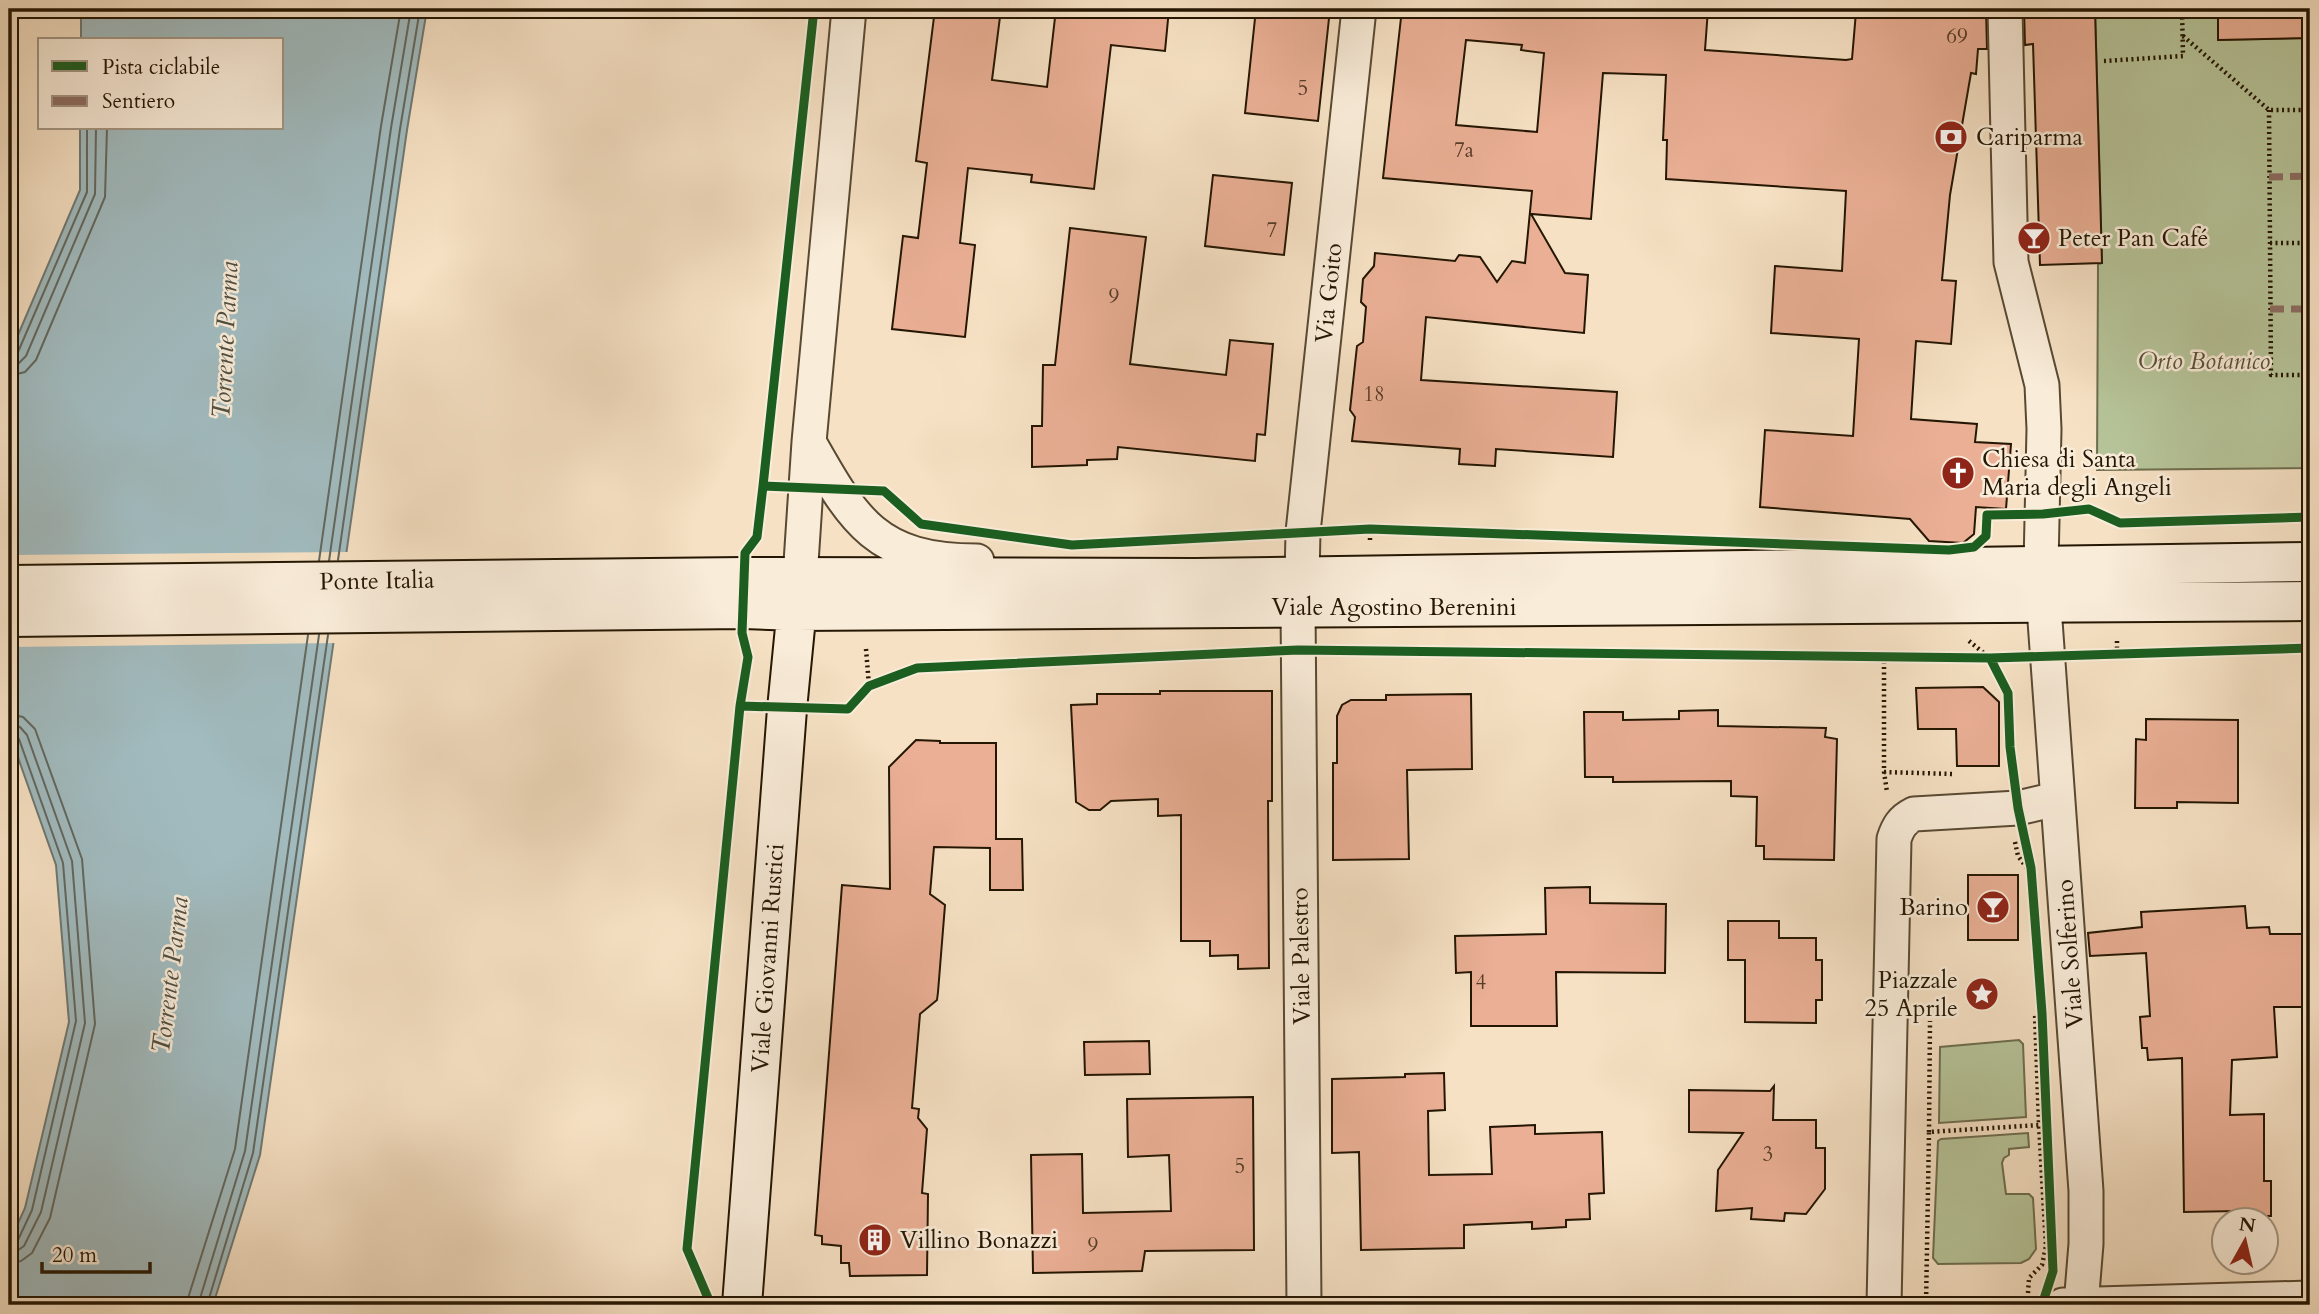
<svg xmlns="http://www.w3.org/2000/svg" width="2319" height="1314" font-family="Cardo,serif">
<style>
.green{fill:#b6c499;stroke:#6d6d4e;stroke-width:2}
.water{fill:#a1bbbf;stroke:#6f7973;stroke-width:2}
.pier{fill:#f6e1c4}
.lines{fill:none;stroke-linecap:round;stroke-linejoin:round}
.shore{stroke:#626860;stroke-width:2}
.building{fill:#eaaf95;stroke:#241602;stroke-width:2;fill-rule:evenodd}
.street-casing{stroke:#584932;stroke-width:37}
.secondary-casing{stroke:#241602;stroke-width:42}
.path{stroke:#241602;stroke-width:4.5;stroke-dasharray:2 3.5;stroke-linecap:butt}
.street{stroke:#f9ecd9;stroke-width:33}
.secondary{stroke:#f9ecd9;stroke-width:38}
.quiet{stroke:#8d6e63;stroke-width:7;stroke-dasharray:14 7;stroke-linecap:butt}
.cycleway-casing{stroke:#f9ecd9;stroke-width:13}
.cycleway{stroke:#1b5e20;stroke-width:9}
.labels{text-anchor:middle;dominant-baseline:central;stroke-width:5;stroke-linejoin:round;paint-order:stroke}
.number-label{font-size:21px;fill:#563c27}
.poi-label{font-size:24px;fill:#241602;stroke:#f9ecd9;text-anchor:start}
.street-label{font-size:24px;fill:#241602;stroke:#f9ecd9}
.park-label{font-size:24px;font-style:italic;fill:#575337;stroke:#f9ecd9}
.water-label{font-size:26px;font-style:italic;fill:#505044;stroke:#f9ecd9}
</style>
<rect width="100%" height="100%" fill="#f6e1c4"/>
<filter id="stains"><feTurbulence type="fractalNoise" baseFrequency=".00286" numOctaves="4"/><feColorMatrix values="0 0 0 0 .2 0 0 0 0 .09 0 0 0 0 .02 0 0 0 .5 -.17"/></filter>
<radialGradient id="worn" r=".72"><stop offset=".6" stop-color="#630" stop-opacity="0"/><stop offset="1" stop-color="#630" stop-opacity=".3"/></radialGradient>
<!-- green -->
<path class="green" d="M2095 9H2218L2219 40 2310 38V468L2097 470 2098 264 2102 263Z
M2019 1040 2023 1044 2026 1117 1939 1123 1940 1047Z
M2028 1133 2029 1147 2009 1149V1155L2004 1158 2002 1163 2006 1194H2029L2033 1198 2036 1249 2029 1259 2021 1263 1938 1264 1933 1258 1938 1141 1941 1139Z"/>
<!-- water -->
<path class="water" d="M81 9H427L407 130 260 1155 213 1305H9V1243L25 1208 69 1022 56 865 9 732V356L80 190V128H282V40H81Z"/>
<!-- pier -->
<path class="pier" d="M350 552 337 643 9 647V555Z"/>
<g class="lines">
<!-- shore -->
<path class="shore" d="M9 356H14L18 352 87 192V128
M9 365 19 363 26 356 95 194 96 128
M9 376 25 372 36 360 105 197 107 128
M338 560 400 129 420 9
M319 561 381 126 401 9
M329 561 391 128 411 9
M9 714 23 717 35 729 82 859 95 1024 50 1218 32 1253 21 1261 9 1263
M9 725 20 727 27 735 72 861 85 1023 41 1212 24 1246 17 1251 9 1252
M9 733 15 734 19 739 63 863 76 1021 32 1210 18 1240 9 1244
M188 1305 189 1295 235 1149 308 635
M198 1305 245 1151 319 635
M207 1305 253 1153 328 635"/>
</g>
<!-- building -->
<path class="building" d="M935 9H1001L992 80 1047 87 1056 9H1169L1165 51 1111 45 1094 189 1031 182 1032 175 968 168 960 243 975 245 965 337 892 329 903 236 918 238 927 163 916 161Z
M1256 9H1330L1318 121 1245 113Z
M1402 9H1708L1705 50 1846 60 1852 59 1856 12 1867 14V9H1986L1987 49H1978L1976 74 1971 73 1950 195 1942 280 1956 281 1951 344 1916 341 1911 419 1977 424 1975 442 2011 444 2006 509 1976 507 1974 534 1963 543 1929 541 1910 519 1760 507 1765 430 1853 436 1859 339 1771 333 1775 266 1842 271 1846 191 1666 179 1667 140H1663L1666 75 1603 73 1591 219 1531 214 1565 273 1588 275 1584 333 1426 317 1421 380 1617 392 1613 457 1496 449 1495 466 1459 464 1460 449 1352 441 1355 417 1350 410 1357 346 1363 342 1366 307 1361 302 1363 279 1374 266 1375 253 1455 261 1459 255 1480 257 1497 282 1512 261 1525 263 1532 191 1383 178ZM1466 40 1522 45 1521 50 1544 53 1537 132 1456 125Z
M2024 9H2095L2102 263 2040 265 2033 44 2025 45Z
M2218 9H2310V38L2218 40Z
M1213 175 1292 183 1284 255 1205 246Z
M1070 228 1146 237 1130 364 1226 375 1230 340 1273 344 1265 435 1257 434 1255 461 1118 447 1117 459 1087 460V465L1032 467V426H1042L1043 365H1055Z
M1983 687 1999 702V766H1957L1956 729H1918L1916 688Z
M1160 691H1272V801H1268L1269 968 1238 969V955L1210 956V941H1181V815L1158 816V799L1111 801 1100 810H1089L1076 802 1071 705 1097 704V694H1160Z
M1471 694 1472 769 1407 770 1409 859 1333 860V763H1337V716L1342 705 1351 700H1386V695Z
M1718 710V726L1826 728 1825 737 1837 739 1834 860 1764 859V846H1756L1757 797 1731 796V781L1613 782V777H1585L1584 712H1623V720L1679 719V711Z
M2146 719 2238 720V803L2177 802V808H2135L2136 739 2146 740Z
M916 740 940 741V743H996V839H1022L1023 890H990V848L934 847 930 894 945 905 938 992 937 1000 920 1014 912 1108 919 1109 918 1118 927 1129 922 1193 928 1194 927 1275 850 1276 849 1263H841V1246L822 1244V1236L815 1235 842 885 890 889 889 767Z
M1968 875H2018V940H1968Z
M1590 887V903L1666 904 1665 973 1556 972 1557 1026H1471V972L1456 973 1455 936 1546 934 1545 888Z
M2245 906 2247 928 2269 927 2270 934H2310V1007H2274L2277 1057 2232 1060 2230 1115 2264 1114V1181H2271V1216H2236L2237 1211 2184 1212 2182 1058 2148 1060 2147 1048H2142L2140 1017 2150 1016 2146 953 2090 956 2088 933 2142 927 2141 912Z
M1728 921H1779V938H1816V960H1822V1000H1816V1023L1745 1022V960H1728Z
M1149 1041 1150 1074 1085 1075 1084 1042Z
M1444 1073 1445 1110 1428 1111 1429 1175 1492 1174 1490 1127 1535 1125V1134L1602 1132 1604 1193 1589 1194 1590 1219 1566 1220V1227L1532 1229V1222L1464 1225V1248L1361 1250 1359 1152 1332 1153V1079L1405 1077V1074Z
M1774 1086 1773 1120H1816V1148H1825V1189L1806 1214 1785 1213 1784 1221 1751 1219 1752 1208 1716 1211 1718 1170 1743 1133 1689 1132V1090L1770 1091Z
M1253 1097 1254 1250 1145 1251 1142 1271 1033 1273 1031 1155 1082 1154 1083 1213 1171 1211 1169 1155 1128 1157 1127 1099Z"/>
<g class="lines">
<defs>
<path id="street" d="M2005 9 2011 262 2042 385 2044 429 2041 565 2086 1191V1244L2081 1305
M809 442C854 522 877 561 977 561
M1302 577 1303 532 1359 9
M800 578 809 442 849 9
M1298 608 1304 1305
M1884 1305 1894 839C1898 827 1902 820 1914 814L2018 808 2056 799
M2063 1305 2310 1298"/>
<path id="secondary" d="M9 585 745 577 1196 578 2310 562
M9 617 744 609 797 611 2310 601
M742 1305 787 709 799 587"/>
</defs>
<!-- street casing -->
<use href="#street" class="street-casing"/>
<!-- secondary casing -->
<use href="#secondary" class="secondary-casing"/>
<!-- path -->
<path class="path" d="M2183 36 2269 110H2310
M2104 61 2183 56 2182 10
M2269 110 2271 375H2310
M2270 243H2310
M1370 540V529
M1969 641 1990 658
M866 649 869 686
M2117 654V639
M1884 656V772L1887 792
M1884 772 1953 774
M2015 842 2018 856 2027 868
M1929 1132 1930 1021
M2028 1293 2029 1278 2042 1265 2046 1246 2039 1125
M1926 1305 1929 1132 2039 1125 2035 1013"/>
<!-- street -->
<use href="#street" class="street"/>
<!-- secondary -->
<use href="#secondary" class="secondary"/>
<!-- quiet -->
<path class="quiet" d="M2269 177 2310 176
M2270 309H2310"/>
<defs>
<path id="cycleway" d="M763 486 814 9
M1990 658 2008 693 2010 747 2018 808 2031 868 2042 1013 2053 1271 2042 1305
M740 706 848 709 869 686 917 668 1298 650 1990 658 2310 648
M711 1305 687 1249 740 706 748 657 742 633 745 553 757 537 763 486 884 491 921 524 1072 545 1370 529 1949 550 1974 547 1986 536 1987 515 2043 514 2089 509 2120 523 2310 517"/>
</defs>
<!-- cycleway casing -->
<use href="#cycleway" class="cycleway-casing"/>
<!-- cycleway -->
<use href="#cycleway" class="cycleway"/>
</g>
<!-- icons -->
<defs>
<symbol id="bank-disc" viewBox="-11 -11 22 22"><circle r="9.5" fill="#8f2418" stroke="#f9ecd9"/><path d="M-6-4H6V4H-6ZM0-2.3a2.3 2.3 0 1 0 0 4.6a2.3 2.3 0 1 0 0-4.6Z" fill="#fff"/></symbol>
<symbol id="bar-disc" viewBox="-11 -11 22 22"><circle r="9.5" fill="#8f2418" stroke="#f9ecd9"/><path d="M-6-5H6L.8 .8V4.5H3.5V6h-7V4.5H-.8V.8Z" fill="#fff"/></symbol>
<symbol id="church-disc" viewBox="-11 -11 22 22"><circle r="9.5" fill="#8f2418" stroke="#f9ecd9"/><path d="M-1.2-6h2.4v3.5h3.3v2.4h-3.3V6h-2.4V-.1h-3.3v-2.4h3.3Z" fill="#fff"/></symbol>
<symbol id="sight-disc" viewBox="-11 -11 22 22"><circle r="9.5" fill="#8f2418" stroke="#f9ecd9"/><path d="M0-6L1.8-2.2L6-1.7L2.9 1.2L3.7 5.4L0 3.3L-3.7 5.4L-2.9 1.2L-6-1.7L-1.8-2.2Z" fill="#fff"/></symbol>
<symbol id="building-disc" viewBox="-11 -11 22 22"><circle r="9.5" fill="#8f2418" stroke="#f9ecd9"/><path d="M-4-6H4V6H1V3H-1V6H-4ZM-2.5-4.3h1.7v1.8h-1.7ZM.8-4.3h1.7v1.8H.8ZM-2.5-1h1.7V.8h-1.7ZM.8-1h1.7V.8H.8Z" fill="#fff"/></symbol>
</defs>
<g fill-rule="evenodd">
<use href="#bank-disc" x="1932" y="118" width="38" height="38"/>
<use href="#bar-disc" x="2015" y="219" width="38" height="38"/>
<use href="#church-disc" x="1939" y="454" width="38" height="38"/>
<use href="#bar-disc" x="1974" y="888" width="38" height="38"/>
<use href="#sight-disc" x="1963" y="975" width="38" height="38"/>
<use href="#building-disc" x="856" y="1221" width="38" height="38"/>
</g>
<g class="labels">
<!-- number labels -->
<g class="number-label">
<text x="1957" y="36">69</text>
<text x="1303" y="88">5</text>
<text x="1464" y="150">7a</text>
<text x="1272" y="230">7</text>
<text x="1114" y="296">9</text>
<text x="1374" y="394">18</text>
<text x="1481" y="982">4</text>
<text x="1768" y="1154">3</text>
<text x="1240" y="1166">5</text>
<text x="1093" y="1245">9</text>
</g>
<!-- poi labels -->
<g class="poi-label">
<text x="1976" y="137">Cariparma</text>
<text x="2058" y="238">Peter Pan Café</text>
<text x="1982" y="459">Chiesa di Santa<tspan x="1982" dy="28">Maria degli Angeli</tspan></text>
<text x="1968" y="907" text-anchor="end">Barino</text>
<text x="1958" y="980" text-anchor="end">Piazzale<tspan x="1958" dy="28">25 Aprile</tspan></text>
<text x="900" y="1240">Villino Bonazzi</text>
</g>
<!-- street labels -->
<g class="street-label">
<text transform="translate(1329 293) rotate(-84)">Via Goito</text>
<text transform="translate(377 581) rotate(-1)">Ponte Italia</text>
<text x="1394" y="607">Viale Agostino Berenini</text>
<text transform="translate(2070 954) rotate(-94)">Viale Solferino</text>
<text transform="translate(1301 956) rotate(-91)">Viale Palestro</text>
<text transform="translate(768 958) rotate(-86)">Viale Giovanni Rustici</text>
</g>
<!-- park labels -->
<g class="park-label">
<text x="2204" y="361">Orto Botanico</text>
</g>
<!-- water labels -->
<g class="water-label">
<text transform="translate(225 340) rotate(-87)">Torrente Parma</text>
<text transform="translate(170 975) rotate(-83)">Torrente Parma</text>
</g>
</g>
<!-- margin -->
<rect width="2319" height="1314" fill="none" stroke="#f6e1c4" stroke-width="35"/>
<rect x="10" y="10" width="2298" height="1293" fill="none" stroke="#241602" stroke-width="3.5"/>
<rect x="18" y="18" width="2284" height="1279" fill="none" stroke="#241602" stroke-width="2"/>
<!-- legend -->
<rect x="38" y="38" width="245" height="91" fill="#f9ecd9" stroke="#a49683" stroke-width="2"/>
<rect x="52" y="61" width="35" height="10" fill="#1b5e20" stroke="#a49683" stroke-width="2"/>
<text x="102" y="74" font-size="21" fill="#241602">Pista ciclabile</text>
<rect x="52" y="96" width="35" height="10" fill="#8d6e63" stroke="#a49683" stroke-width="2"/>
<text x="102" y="108" font-size="21" fill="#241602">Sentiero</text>
<!-- north arrow -->
<g transform="translate(2245 1241) rotate(8)"><circle r="33" fill="#f9ecd9" stroke="#a49683" stroke-width="2"/>
<path d="M0-5L12 26L0 18L-12 26Z" fill="#8f2418"/>
<text y="-10" font-size="19" font-weight="bold" text-anchor="middle" fill="#241602">N</text>
</g>
<!-- scale -->
<path d="M42 1262v10h108v-10" fill="none" stroke="#241602" stroke-width="3.5"/>
<text x="52" y="1262" font-size="21" fill="#241602" stroke="#f9ecd9" stroke-width="5" paint-order="stroke">20 m</text>
<rect width="100%" height="100%" filter="url(#stains)"/>
<rect width="100%" height="100%" fill="url(#worn)"/>
</svg>
